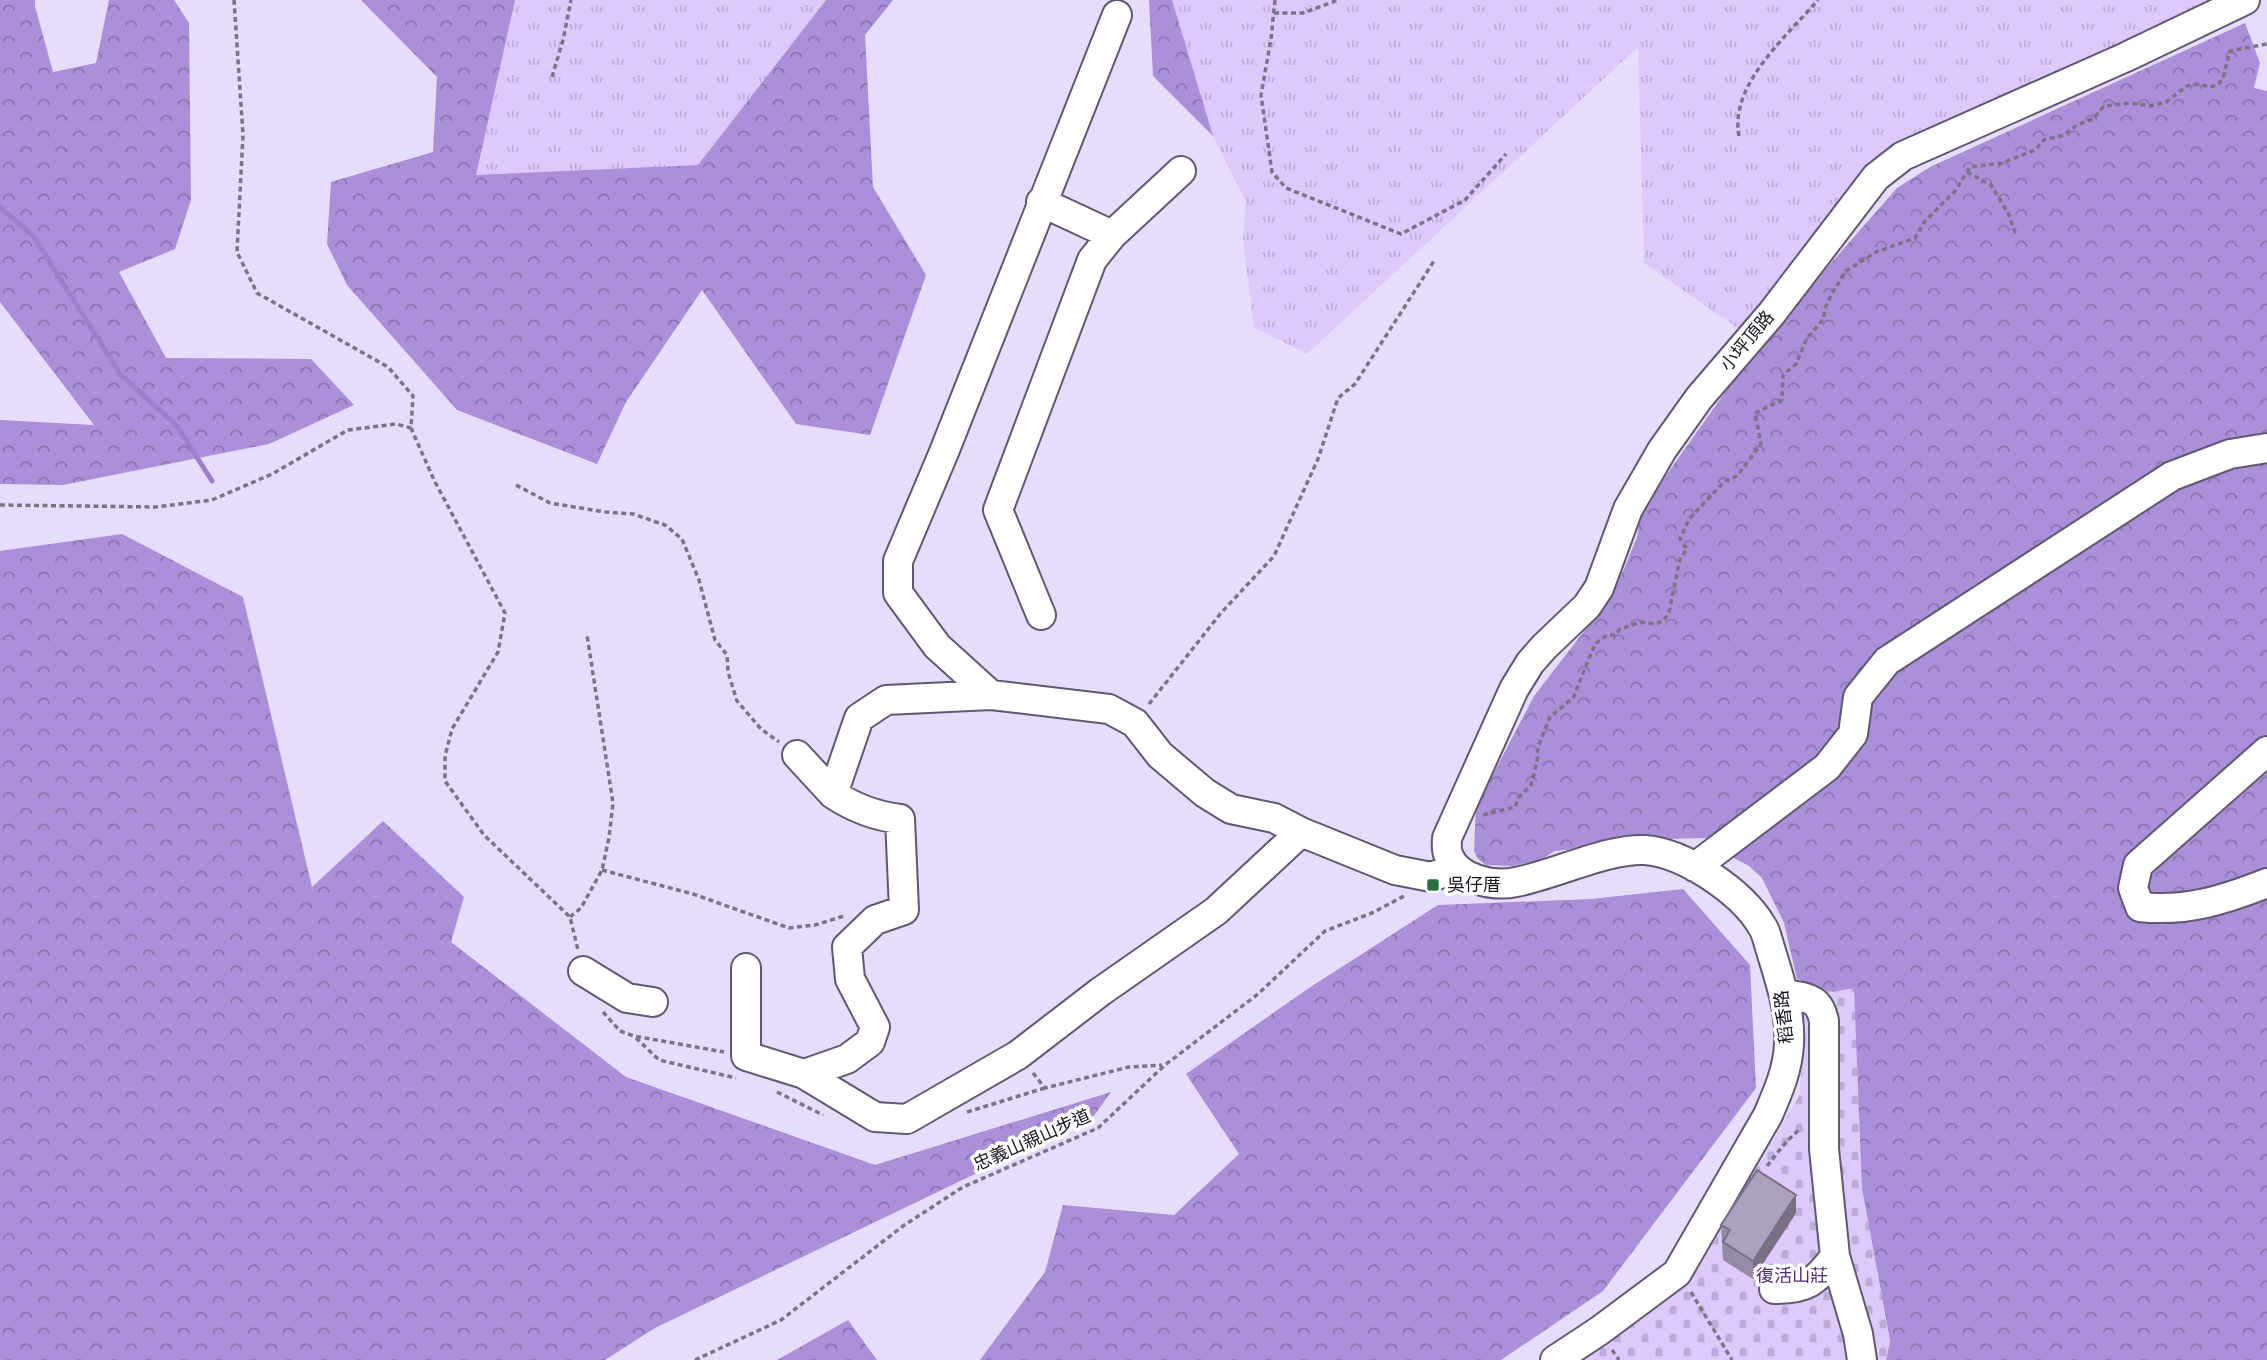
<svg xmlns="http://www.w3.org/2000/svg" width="2267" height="1360" font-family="Rubik,'Noto Sans TC',sans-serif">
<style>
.grass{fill:url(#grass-tufts)}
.forest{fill:url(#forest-crowns)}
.cemetery{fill:url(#cemetery-stones)}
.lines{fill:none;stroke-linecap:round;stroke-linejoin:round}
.stream{stroke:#9c80c9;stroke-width:5}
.minor-casing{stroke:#605771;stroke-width:32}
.path{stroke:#7b7489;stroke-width:3.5;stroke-dasharray:5 3.5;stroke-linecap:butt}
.minor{stroke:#fff;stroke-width:28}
.wall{fill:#948ba4}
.shaded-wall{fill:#787186}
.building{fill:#aca2bf;stroke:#787186;stroke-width:2}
.poi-dot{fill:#25703e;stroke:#fff;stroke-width:2.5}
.labels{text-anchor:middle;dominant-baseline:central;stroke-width:7;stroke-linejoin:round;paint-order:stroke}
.street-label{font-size:18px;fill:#191520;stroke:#fff}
.poi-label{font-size:18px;fill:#191520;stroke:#fff;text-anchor:start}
.park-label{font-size:18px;fill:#50287e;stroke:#fff}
</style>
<defs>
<pattern id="grass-tufts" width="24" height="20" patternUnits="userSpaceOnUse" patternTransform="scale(1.75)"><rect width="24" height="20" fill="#dbcafb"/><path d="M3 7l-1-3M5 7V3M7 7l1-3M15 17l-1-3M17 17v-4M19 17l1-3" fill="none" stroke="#bbadd7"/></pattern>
<pattern id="forest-crowns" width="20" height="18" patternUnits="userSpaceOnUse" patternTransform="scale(1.75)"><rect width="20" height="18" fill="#ab8fd9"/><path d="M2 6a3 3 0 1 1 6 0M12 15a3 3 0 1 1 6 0" fill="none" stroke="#8a74b0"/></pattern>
<pattern id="cemetery-stones" width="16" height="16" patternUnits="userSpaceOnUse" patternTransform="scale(1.75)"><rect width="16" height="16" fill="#dbcafb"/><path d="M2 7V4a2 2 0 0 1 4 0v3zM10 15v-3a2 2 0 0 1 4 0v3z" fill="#bbadd7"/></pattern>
</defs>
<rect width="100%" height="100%" fill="#e6dcfb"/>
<!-- grass -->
<path class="grass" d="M515 0H826L698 165 475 175Z
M1172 0H2214L1869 161 1740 330 1644 263 1638 47 1307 354 1254 327 1243 239 1246 202 1213 136Z"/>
<!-- forest -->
<path class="forest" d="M0 0H35V6L53 72 96 63 109 0H174L189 23 191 200 175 249 119 272 166 358 311 359 354 405 269 444 63 485 0 484V420L94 425 0 302Z
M361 0H515L476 175 698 165 826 0H893L865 35 873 187 926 275 870 435 796 424 702 290 626 402 597 464 457 410 347 285 327 244 331 182 433 152 437 77Z
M1149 0H1172L1213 136 1153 76Z
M2245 23 2260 63 2254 88 2267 91V1360H1886L1890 1341 1862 1189 1832 992 1797 979 1784 923 1762 878 1749 866 1734 858 1722 844 1704 838 1668 839 1555 851 1540 860 1513 866 1486 865 1478 859 1474 851 1476 807 1534 696 1602 608 1624 569 1637 537 1641 513 1645 505 1758 346 1897 188 1930 167Z
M122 534 243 597 312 887 383 821 464 897 451 942 626 1077 875 1165 1111 1092 1093 1117 655 1328 605 1360H0V551Z
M1683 889 1750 965 1756 1088 1603 1291 1501 1360H980L1045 1272 1063 1205 1174 1215 1239 1154 1186 1074 1309 988 1438 905 1591 899Z
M848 1320 877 1360H777Z"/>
<!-- cemetery -->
<path class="cemetery" d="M1797 979 1832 992 1854 988 1862 1189 1890 1341 1886 1360H1574L1694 1276 1799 1096 1806 1028Z"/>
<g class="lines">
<!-- stream -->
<path class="stream" d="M0 207 34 237 120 374 177 426 212 481"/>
<defs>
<path id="minor" d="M1117 15 944 452 898 561V593L937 646 991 695 1109 709 1135 723 1160 755 1205 793 1231 809 1274 818 1301 832
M1112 235 1181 171
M1041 615 998 510 1092 260 1112 235 1041 202
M2267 751 2138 865 2133 888 2140 907C2186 912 2224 900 2267 883
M797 755 833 794 859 718 886 700 991 695
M1695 867 1827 767 1853 734 1858 697 1887 661 2172 476 2230 454 2267 448
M746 968V1056L804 1074 875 1117 907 1119 1018 1055 1100 992 1216 911 1301 832 1395 870 1431 877 1456 868
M583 971 627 998 653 1002
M1784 994C1806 998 1819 996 1824 1021V1149L1835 1256 1858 1334 1862 1360
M804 1074 847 1059 870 1042 875 1027 850 979 847 947 875 920 904 910 900 819C875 816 854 808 833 794
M1774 1289C1807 1289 1816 1282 1835 1256
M1555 1360 1599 1331 1677 1273 1768 1115C1778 1092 1788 1069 1789 1044 1791 1012 1780 981 1771 951 1768 943 1767 933 1762 926 1742 892 1685 853 1645 850 1608 848 1554 875 1516 882 1493 887 1456 879 1448 854 1446 849 1447 842 1447 838L1514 689 1530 663 1544 647 1587 606 1599 588 1628 509 1662 450 1699 398 1772 313 1876 177 1903 156 2126 57 2245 0"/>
</defs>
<!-- minor casing -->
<use href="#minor" class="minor-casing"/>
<!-- path -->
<path class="path" d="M234 0 243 135 237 252 257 293 388 367 413 396 411 428 434 480 505 613 498 652 452 729 445 756V781L484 835 570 917 578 950
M1275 0 1271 39 1261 95 1272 172 1286 188 1401 234 1465 200 1506 154
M1274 13H1303L1338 0
M552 77 563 40 571 0
M1739 136C1729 85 1787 36 1818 0
M1967 172 1991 185 2008 213 2016 235
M516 485 550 503 605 512 633 514 665 525 682 539 699 580 715 640 727 655 728 672 737 701 761 729 779 742
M0 505 156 507 212 500 272 474 348 430 396 424 411 428
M1149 704 1221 613 1274 556 1318 459 1338 398 1355 384 1434 261
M1483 815 1515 807 1519 797 1531 785 1537 762 1538 747 1550 717 1573 698 1595 644 1607 635H1615L1620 629 1641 622 1656 624 1664 620 1669 612 1680 559 1687 549 1680 539 1689 519 1725 481 1737 476 1761 444 1755 413 1782 400 1783 375 1796 364 1807 338 1823 320 1825 309 1831 295 1846 271 1876 252 1915 238 1925 221 1956 190 1970 167 2002 163 2035 150 2044 140 2064 135 2077 125 2093 119 2104 106 2131 103 2150 106 2166 102 2187 86 2199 84 2210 87 2218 85 2223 78 2230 51 2267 44
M602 870 693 894 789 928 815 925 844 916
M570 917 581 908 602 870 609 838 613 803 587 635
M603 1012 620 1031 634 1036 724 1052
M636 1038 659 1060 736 1078
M1033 1073 1045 1088 1129 1067 1162 1065
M777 1092 823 1115
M967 1112 1045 1088
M1767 1166 1786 1142 1801 1128
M1691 1292 1732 1360
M1612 1350 1619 1360
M695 1360 781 1320 903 1226 963 1187 1098 1128 1165 1065 1258 994 1325 931 1372 913 1404 896"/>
<!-- minor -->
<use href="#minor" class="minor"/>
</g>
<!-- wall -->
<path class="wall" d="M1796 1213 1753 1279 1723 1260 1721 1225Z"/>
<!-- shaded-wall -->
<path class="shaded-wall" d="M1796 1195V1213L1753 1279V1261Z"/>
<!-- building -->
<path class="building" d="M1757 1170 1796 1195 1753 1261 1723 1242 1730 1230 1721 1225Z"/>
<!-- markers -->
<rect class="poi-dot" x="1426" y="878" width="14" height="14" rx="3.5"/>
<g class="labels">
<!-- street labels -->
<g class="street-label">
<text transform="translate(1747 341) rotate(-50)">小坪頂路</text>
<text transform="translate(1784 1017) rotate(-96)">稻香路</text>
<text transform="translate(1032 1140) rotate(-24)">忠義山親山步道</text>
</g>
<!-- poi labels -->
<g class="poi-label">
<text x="1447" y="885">吳仔厝</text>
</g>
<!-- park labels -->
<g class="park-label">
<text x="1792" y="1276">復活山莊</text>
</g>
</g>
</svg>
